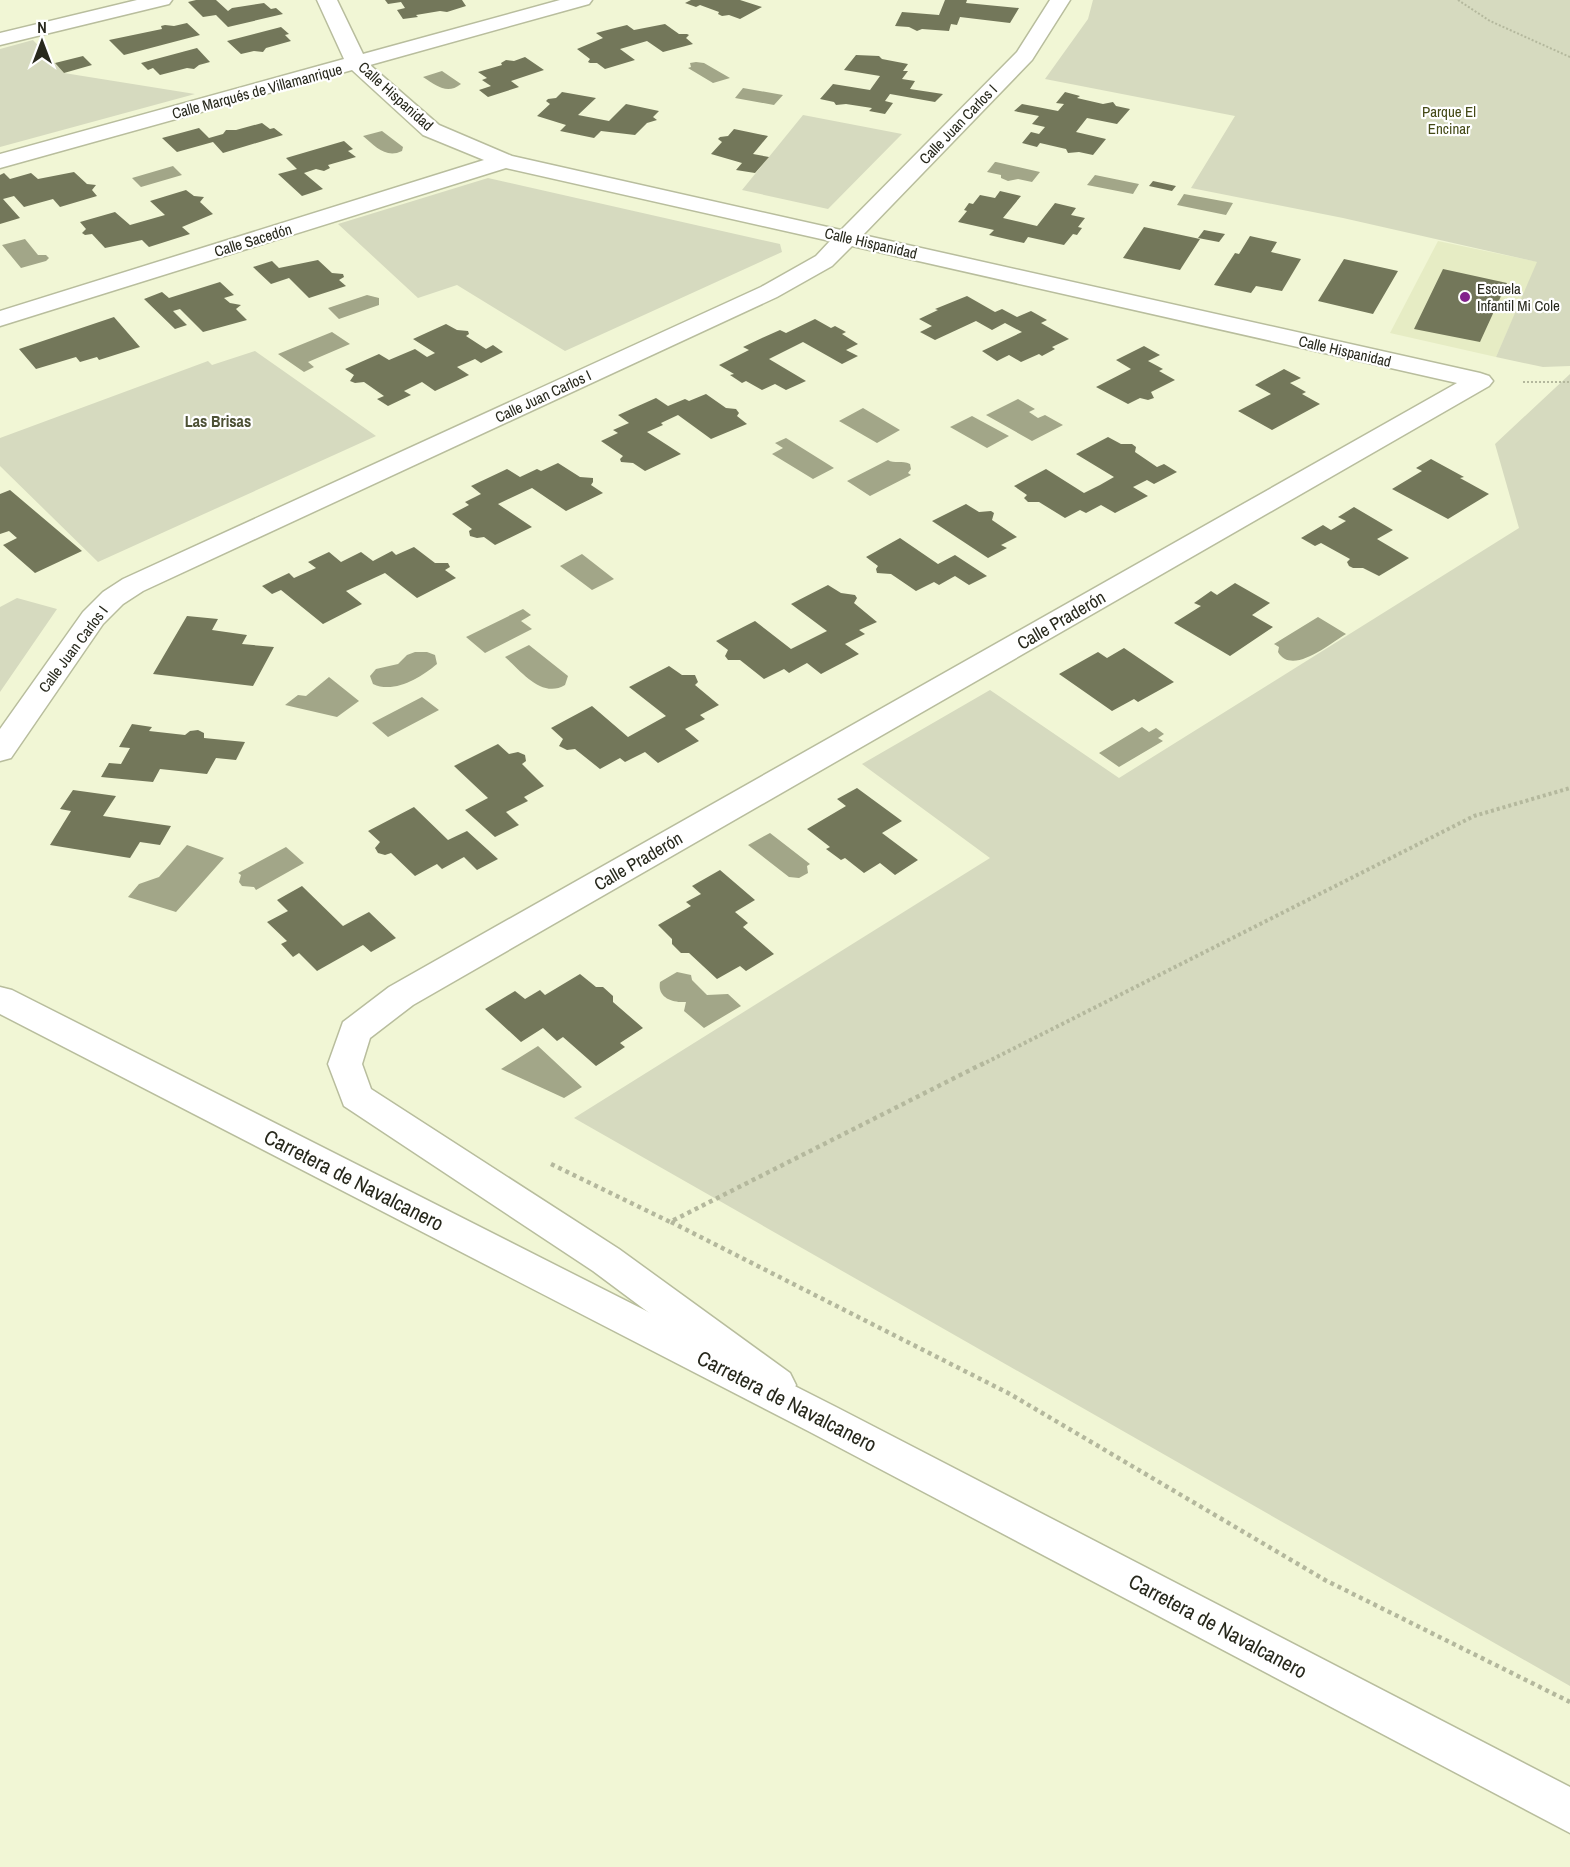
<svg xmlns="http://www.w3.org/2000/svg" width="1570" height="1867" font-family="'Archivo Narrow',sans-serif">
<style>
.built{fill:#e6ecc4}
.green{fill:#d6dabf}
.water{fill:#a2a688}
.building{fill:#73775a}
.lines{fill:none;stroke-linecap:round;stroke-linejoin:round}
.minor-casing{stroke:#b8bd9d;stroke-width:3}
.major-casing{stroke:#b8bd9d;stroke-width:3}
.path-far2{stroke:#b4b89d;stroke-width:2;stroke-dasharray:2 2;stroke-linecap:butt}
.path-far1{stroke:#b4b89d;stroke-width:4;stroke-dasharray:3 3;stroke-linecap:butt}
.path{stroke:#b4b89d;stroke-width:4.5;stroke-dasharray:4 4;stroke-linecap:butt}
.minor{fill:#fff;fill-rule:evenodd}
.major{fill:#fff;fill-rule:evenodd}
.poi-dot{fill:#83228c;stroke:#fff;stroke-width:2}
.labels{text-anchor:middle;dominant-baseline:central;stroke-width:4.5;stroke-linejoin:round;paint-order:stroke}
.far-street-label{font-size:15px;fill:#27281c;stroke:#fff}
.far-park-label{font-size:15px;fill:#444916;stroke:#fff}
.far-poi-label{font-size:15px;fill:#27281c;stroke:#fff;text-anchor:start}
.far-neighbourhood-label{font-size:16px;font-weight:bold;fill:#4e5236;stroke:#fff}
.street-label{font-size:18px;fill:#27281c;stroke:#fff}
.near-street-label{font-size:21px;fill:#27281c;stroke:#fff}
</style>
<rect width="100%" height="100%" fill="#f1f6d5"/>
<!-- built -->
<path class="built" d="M1438 241 1538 262 1496 357 1390 333Z"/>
<!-- green -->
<path class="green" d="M1093 0H1570V366L1543 367 1496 357 1537 262 1343 218 1191 188 1235 116 1045 79 1088 19Z
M33 40 64 73 195 94 0 147V49Z
M803 115 902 134 828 209 742 190Z
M488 178 780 244 782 252 565 351 457 285 418 298 338 224Z
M255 351 376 436 98 562 0 466V438L208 361 212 365Z
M1570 374V1686L574 1118 990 858 862 764 990 690 1119 778 1519 528 1495 444Z
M17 598 57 609 0 692V607Z"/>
<!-- water -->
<path class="water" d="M696 62 704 63 730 78 713 83 688 68 691 67 690 63Z
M442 71 461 84C447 95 437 86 423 77Z
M743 88 783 95 774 105 735 98Z
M382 131 403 147 402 151C386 159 375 146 363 136Z
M995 162H996L1040 172 1032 182 1018 179 1008 181 1001 178V175L987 172Z
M173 166 182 175 141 187 132 178Z
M1095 175 1139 184 1133 194 1087 185Z
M1184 194 1233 203 1226 215 1177 205Z
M25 239 38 255H46L49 258 46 261 21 268 2 245Z
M367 295 379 298V305L339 319 328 308Z
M332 332 350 344 308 362 314 367 304 372 278 354Z
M1018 399 1035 409 1029 412 1038 418 1045 415 1063 425 1032 441 986 415Z
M863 408 900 430 877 443 839 421Z
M972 416 1009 436 987 448 950 427Z
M786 438 834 468 813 479 772 454 783 448 775 443Z
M888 460C894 464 902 460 910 464L911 469 908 473 911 475 870 496 847 481Z
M582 554 614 579 592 590 560 566Z
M523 609 531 615 521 621 532 629 485 653 466 637Z
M1318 617 1346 634C1329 644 1292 676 1278 652L1279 647 1274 644Z
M529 645 568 676 565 685C542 699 521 671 505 657Z
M415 652H427L435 655 437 664C420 678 394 694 373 684L370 676 376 669 398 664 407 655Z
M329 677 359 701 337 717 285 705 298 695 306 696Z
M422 697 439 710 388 737 372 723Z
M1142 727 1149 732 1156 728 1164 734 1158 738 1163 741 1119 767 1099 753Z
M770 833 810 864 807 866 808 873 799 878 789 877 748 845Z
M187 845 224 858 176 912 128 897 139 884 159 877Z
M286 847 304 863 256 890 254 887 242 886 239 882 241 875 238 873Z
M677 972 691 975 692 980 707 995 728 994 741 1006 704 1028 684 1011 686 1002C673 1003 657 998 660 982Z
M538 1046 582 1087 564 1098 501 1069Z"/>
<!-- building -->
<path class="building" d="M196 0H216L228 11 232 8 264 3 271 9 276 8 283 14 228 27 216 15 203 17 188 2Z
M385 0H462L466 6 447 12 440 11 416 15 418 17 403 19 397 10 405 8 401 2 388 4Z
M691 0H740L762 7 740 19 729 15 722 16 718 14 719 12 700 5 696 7 685 3Z
M945 0H967L966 3 1019 8 1010 23 960 17 957 25 951 24 949 31 922 29 917 31 909 27 895 26 902 12 939 15Z
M187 23 200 35 124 55 109 40 162 29 161 26 165 25 174 26Z
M665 24 679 34H687L689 35 686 38 693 44 663 52 647 41 620 49 635 60 605 69 597 63H590L588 62 590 59 577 49 603 38 596 33 611 29 627 25 634 30Z
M281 27 289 34 285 35 291 41 266 48 263 52 254 51 241 54 227 41Z
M197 48 210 62 199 65 194 69 187 68 160 75 153 68 148 70 141 63Z
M856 55 879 56 882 59 908 64 903 71H908L902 79 915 81 910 89 943 94 935 102 890 94 885 101 893 103 885 114 869 111 872 108 846 104 836 105 834 102 820 99 833 84 870 90 880 76 844 70Z
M83 56 92 65 64 73 55 63Z
M525 57 544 70 511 81 519 87 488 97 479 90 491 86 482 80 487 78 478 72 502 65 501 63 506 60 514 61Z
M562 92 596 98 578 115 609 121 626 104 659 111 653 117 657 120 647 123 635 135 601 131 594 138 560 131 566 125 537 116 550 104 546 101 548 99 556 98Z
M1065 92 1080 96 1077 98 1103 104 1113 102 1116 106 1130 109 1117 124 1087 118 1076 132 1106 139 1093 155 1079 152 1068 153 1066 149 1040 143 1037 147 1022 143 1031 132 1039 134 1045 127 1032 124 1039 116 1014 111 1022 104 1058 111 1064 104 1056 103Z
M262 123 270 129 274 128 283 135 223 153 213 142 177 152 162 138 199 128 209 138 223 134 226 130H236Z
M734 129 768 136 753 154 769 157 755 173 736 170 742 163 711 154 722 142 718 139 720 137 728 136Z
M344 141 353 149 348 151 356 157 328 165 330 168 324 171 316 169 304 173 323 189 302 196 278 174 297 169 286 158Z
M74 172 87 184 96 185 92 190 97 196 60 207 53 199 24 207 14 196 3 199 20 218 0 224V175L4 173 10 179 31 173 38 179Z
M1153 181 1176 186 1172 191 1149 186Z
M186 190 194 196 204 197 200 202 213 214 182 227 190 234 149 247 142 240 105 248 92 234 85 235 82 233 86 229 80 222 115 212 130 225 165 215 150 201Z
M1000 191 1021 196 1003 218 1037 226 1055 203 1076 208 1071 215 1085 218 1078 227 1082 228 1077 235 1073 234 1064 245 1028 237 1024 243 989 235 994 230 958 222 967 211 964 210 969 203 973 204 980 195 995 198Z
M1144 227 1200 239 1180 270 1123 258Z
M1204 230 1225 234 1219 242 1198 238Z
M1250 236 1277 242 1271 252 1301 259 1282 291 1256 286 1251 293 1214 285 1235 253 1239 254Z
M1344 259 1398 271 1373 314 1318 301Z
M318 260 332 273 343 274 344 277 339 280 346 286 309 298 289 278 271 284 253 267 272 261 279 268Z
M1443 269 1507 283 1480 342 1414 329Z
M220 282 234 295 224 298 230 303 241 305 236 309 247 320 203 332 180 309 173 311 187 325 175 329 144 299 162 292 169 298Z
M967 296 995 312 1002 309 1017 317 1031 311 1047 320 1041 323 1069 339 1052 347 1055 349 1042 356 1039 354 1021 362 1009 355 997 361 982 351 1022 332 1005 323 992 330 976 321 935 340 920 332 932 326 919 319 938 310 935 309Z
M114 317 140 347 99 360 97 357 80 362 76 357 36 369 19 349Z
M815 319 831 328 835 326 846 332 842 334 858 344 846 350 858 356 842 364 803 342 769 359 806 381 786 390 775 384 762 390 746 381 742 383 730 375 734 374 719 365 749 350 743 347 762 338 780 330 786 333Z
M446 324 457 330 468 331 469 334 466 336 486 349 493 345 503 352 481 363 475 359 457 367 469 375 435 391 422 382 404 391 411 395 388 406 377 399 384 396 364 382 355 383 350 381 354 375 345 369 379 354 389 360 415 349 427 357 435 353 413 339Z
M1144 346 1160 355 1148 361 1163 369 1159 371 1175 380 1151 392 1154 398 1148 400 1140 398 1128 404 1096 387 1131 369 1116 360Z
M1284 369 1301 378 1290 383 1306 392 1302 394 1320 404 1272 430 1238 411 1271 394 1255 385Z
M706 394 726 408 736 409 739 413 737 416 747 424 711 439 678 415 661 423 663 425 647 432 681 454 645 471 633 463 621 462 620 459 623 456 601 441 618 433 613 430 629 423 618 415 656 398 668 406 685 399 689 401Z
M1108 437 1121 444H1132L1136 447 1135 452 1157 467 1164 464 1177 472 1154 484 1147 480 1133 487 1148 496 1115 513 1101 505 1086 513 1080 510 1065 518 1039 502H1028L1024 498 1027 495 1014 486 1046 469 1084 493 1100 485 1114 477 1076 454Z
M1431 459 1464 477 1460 478 1489 494 1448 519 1392 489 1422 471 1416 468Z
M558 463 580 477 593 478V482L591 485 603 493 566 511 532 488 498 504 532 527 495 545 484 537 477 538 470 536 469 531 472 529 452 514 469 505 465 502 481 494 471 486 507 469 520 477 537 469 541 471Z
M10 490 82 551 35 573 3 545 17 538 9 531 0 534V494Z
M966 504 979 512 991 511 994 513 992 520 1017 537 1001 545 1007 548 988 558 932 521Z
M1354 507 1393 530 1377 539 1409 558 1379 576 1363 568H1353L1349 566 1347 562 1350 559 1321 543 1315 546 1301 538 1323 525 1331 530 1346 521 1338 517Z
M900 538 938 564 955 555 987 576 969 585 955 576 939 585 934 582 916 591 891 574 877 573 876 569 878 566 866 557Z
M414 547 435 563H448L450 567 445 570 456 578 417 598 385 573 346 591 362 604 323 624 281 590 272 594 262 586 289 573 294 578 316 568 308 562 329 552 341 562 361 552 373 561 392 551 396 555Z
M1235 583 1270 603 1252 615 1273 627 1230 656 1174 623 1201 606 1194 603 1211 591 1217 595Z
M828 585 841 593 855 595 857 598 854 603 877 622 859 630 865 634 845 644 859 654 821 674 807 663 789 673 784 669 764 679 740 660H728L725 656 728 650 716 641 755 621 791 649 827 631 791 604Z
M187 616 218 619 212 630 247 635 242 644 274 647 253 686 153 674Z
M1124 648 1174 682 1138 702 1134 699 1112 711 1059 674 1098 652 1107 658Z
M669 666 682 675H695L698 682 695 685 719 705 700 715 705 719 685 729 699 741 658 763 645 752 625 762 620 758 600 769 575 749 567 750 559 746 563 739 551 728 592 706 628 737 666 716 629 687Z
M132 724 152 727 149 731 185 735 190 731 198 730 204 733V738L245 742 236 760 216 758 207 774 160 769 153 782 101 777 109 763 121 764 130 748 119 747Z
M498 744 509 754 518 752 525 755 526 761 522 764 544 786 524 797 528 801 506 812 519 825 495 837 465 810 488 798 454 766Z
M857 788 902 821 882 833 918 860 895 875 880 863 864 873 845 858 841 860 826 849 830 847 807 829 846 806 837 799Z
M73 790 116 796 103 816 171 826 160 845 140 842 130 858 50 845 71 811 60 809Z
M414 807 448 840 467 831 498 859 477 870 464 857 442 869 437 864 415 876 391 853 385 855 378 853 375 848 380 842 368 831Z
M720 870 755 900 735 912 748 923 743 927 774 954 746 971 740 966 717 979 689 953H681L672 944V939L658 925 691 906 686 902 701 894 692 886Z
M302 886 343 926 369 912 396 938 371 952 363 945 317 971 299 953 293 957 281 944 287 941 267 922 288 911 277 900Z
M580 974 596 987H603L613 996V1002L643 1028 620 1043 625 1047 596 1066 563 1037 557 1041 543 1028 521 1042 485 1009 515 991 525 999 540 990 545 995Z"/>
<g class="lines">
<defs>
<path id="minor" d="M137 0H172L169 4 0 45V33Z
M317 0H337L363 54 560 0H592L589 4 370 65 439 125 512 156 841 230 1017 52 1050 0H1070L1032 60 863 235 1480 373 1489 376 1493 381 1489 386 413 1005 370 1038 362 1064 371 1089 619 1249 790 1373 796 1385 790 1397 776 1402 762 1397 593 1271 344 1106 328 1064 343 1022 389 987 1457 383 852 246 832 266 777 297 143 591 123 604 103 624 11 758 0 761V729L83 612 103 592 123 579 761 287 816 256 830 241 506 168 0 326V311L484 160 423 135 352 70 0 168V154L344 59Z"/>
<path id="major" d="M0 987 12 990 838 1408 1570 1787V1833L810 1432 0 1014Z"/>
</defs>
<!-- minor casing -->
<use href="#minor" class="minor-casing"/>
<!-- major casing -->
<use href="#major" class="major-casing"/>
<!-- path-far2 -->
<path class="path-far2" d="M1458 0 1490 21 1570 57
M1523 382H1570"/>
<!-- path-far1 -->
<path class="path-far1" d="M981 1065 1474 816 1570 788"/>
<!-- path -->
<path class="path" d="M551 1164 670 1222 984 1063
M671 1222 1010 1394 1325 1580 1570 1702"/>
<!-- minor -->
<use href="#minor" class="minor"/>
<!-- major -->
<use href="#major" class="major"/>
</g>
<!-- markers -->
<circle class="poi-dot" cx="1465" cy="297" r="6"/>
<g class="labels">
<!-- far-street labels -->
<g class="far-street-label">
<text transform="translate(257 91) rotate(-15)">Calle Marqués de Villamanrique</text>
<text transform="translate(396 96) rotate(42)">Calle Hispanidad</text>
<text transform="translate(958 124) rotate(-46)">Calle Juan Carlos I</text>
<text transform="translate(253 240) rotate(-17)">Calle Sacedón</text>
<text transform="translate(871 243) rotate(13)">Calle Hispanidad</text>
<text transform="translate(1345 351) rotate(13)">Calle Hispanidad</text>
<text transform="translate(543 396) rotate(-25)">Calle Juan Carlos I</text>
<text transform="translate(73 649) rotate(-53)">Calle Juan Carlos I</text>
</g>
<!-- far-park labels -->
<g class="far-park-label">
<text x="1449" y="111">Parque El<tspan x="1449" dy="17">Encinar</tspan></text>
</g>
<!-- far-poi labels -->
<g class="far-poi-label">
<text x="1477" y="288">Escuela<tspan x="1477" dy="17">Infantil Mi Cole</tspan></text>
</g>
<!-- far-neighbourhood labels -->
<g class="far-neighbourhood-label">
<text x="218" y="421">Las Brisas</text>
</g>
<!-- street labels -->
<g class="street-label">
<text transform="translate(1061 620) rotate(-30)">Calle Praderón</text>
<text transform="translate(638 861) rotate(-30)">Calle Praderón</text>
</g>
<!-- near-street labels -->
<g class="near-street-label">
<text transform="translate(354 1180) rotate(27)">Carretera de Navalcanero</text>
<text transform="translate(787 1401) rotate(27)">Carretera de Navalcanero</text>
<text transform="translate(1218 1626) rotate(28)">Carretera de Navalcanero</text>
</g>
</g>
<!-- north arrow -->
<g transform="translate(42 42)" stroke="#ffffff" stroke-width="4.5" paint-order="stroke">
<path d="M0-4.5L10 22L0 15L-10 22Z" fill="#27281c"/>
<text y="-9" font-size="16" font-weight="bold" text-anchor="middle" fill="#27281c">N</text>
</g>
</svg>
